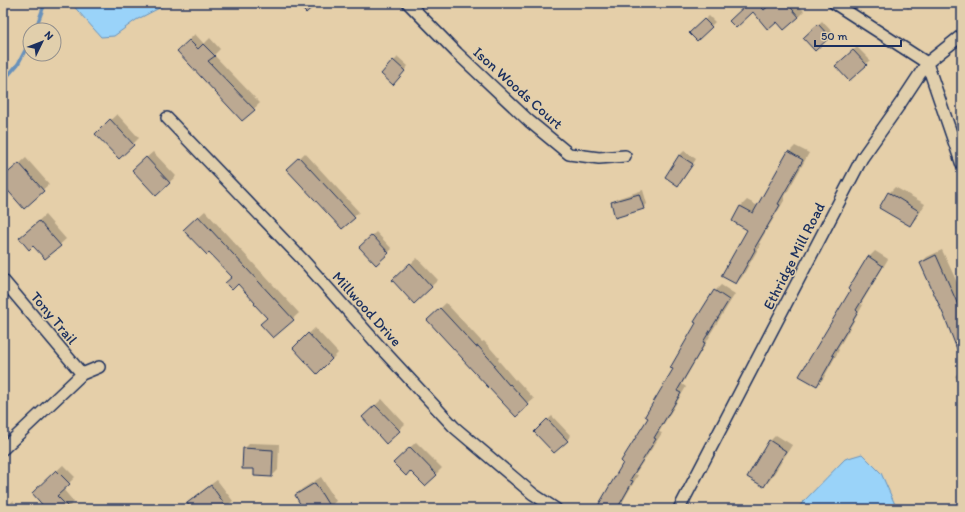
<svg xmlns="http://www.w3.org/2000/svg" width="965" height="512" font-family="Itim,sans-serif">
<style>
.water{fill:#9ad3f9;stroke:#6791bb}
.shadow{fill:#0003}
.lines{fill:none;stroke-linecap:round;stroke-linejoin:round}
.stream{stroke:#6791bb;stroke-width:3.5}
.building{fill:#bca992;stroke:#1b2f5e}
.minor-casing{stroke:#1b2f5e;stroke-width:14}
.minor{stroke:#e1cfac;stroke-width:11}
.labels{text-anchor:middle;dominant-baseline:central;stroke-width:3;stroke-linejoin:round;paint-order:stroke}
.street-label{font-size:15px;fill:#1b2f5e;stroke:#e1cfac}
</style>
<rect width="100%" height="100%" fill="#e5cfa9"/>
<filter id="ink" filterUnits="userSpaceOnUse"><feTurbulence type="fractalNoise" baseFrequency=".025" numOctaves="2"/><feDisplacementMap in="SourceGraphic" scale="8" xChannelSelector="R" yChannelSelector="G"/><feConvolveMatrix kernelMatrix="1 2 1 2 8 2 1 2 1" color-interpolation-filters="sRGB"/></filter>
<g filter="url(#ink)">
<!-- water -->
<path class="water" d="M71 3H169L136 20 114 36 101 37Z
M862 454 881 473 897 509H798L802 503 845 459Z"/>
<!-- shadow -->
<path class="shadow" d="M749 3H767L770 6 772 3H796L804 11 798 17 778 21 753 11Z
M903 3H915L908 9Z
M709 16 715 22 697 40 690 33Z
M822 21 833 33 815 49 805 38Z
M195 34 204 44 210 38 220 49 214 55 260 103 242 120 178 51Z
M857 47 870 60 849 80 837 66Z
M398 57 408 66 397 79 394 61Z
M117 114 139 138 119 158 102 128Z
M795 146 809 153 784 198 785 199 759 243 761 244 742 277 736 283 749 229 733 220 741 206 747 200 758 206 789 152Z
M684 151 696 159 682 181 678 185 666 177 680 155Z
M153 152 176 176 156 195 139 164Z
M305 153 359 212 342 228 288 169Z
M26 158 49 184 24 207 3 184V178Z
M895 187 925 204 916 219 910 225 889 193Z
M643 190 647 204 643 208 612 203 616 199Z
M205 211 299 313 273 337 268 318 257 303 209 251 191 224Z
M45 215 66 239 45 258 26 232Z
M376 232 392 249 376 264 360 247Z
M942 250 962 293V351L921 263 927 257Z
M875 251 888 259 861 304 863 305 838 349 839 350 823 379 817 385 851 290 869 257Z
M417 258 438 280 415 302 400 274Z
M721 285 735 294 709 336H710L682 384 686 387 659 432 662 433 635 474 638 475 619 508 603 509 715 291Z
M446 303 482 342 484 341 499 358 498 360 515 380 516 379 534 399 528 404 428 320Z
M315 328 338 353 332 359 300 342Z
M962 370V390L955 376 959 372Z
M382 399 405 424 386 442 363 417Z
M552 416 571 436 554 452 535 432Z
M776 435 792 445 770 480 764 486 770 441Z
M416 442 442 468 425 485 410 470 394 463Z
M250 443 279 444 278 470 272 476 255 468 244 449Z
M63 465 75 477 63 489 74 502 67 509H48L33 493Z
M321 477 336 501 327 509H305L296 495 302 489Z
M217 480 233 501 224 509H193L188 503 194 497Z
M13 501 20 509H4Z"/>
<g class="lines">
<!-- stream -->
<path class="stream" d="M35 30 45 3
M3 81 18 64 30 41"/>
</g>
<!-- building -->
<path class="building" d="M296 3H317L306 13Z
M744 3H763L760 6 764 10 772 3H787L799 17 784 30 777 22 768 30 753 12 736 28 729 21 746 5Z
M704 19 712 27 697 41 689 33Z
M818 24 830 37 815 51 803 38Z
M189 40 198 49 203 44 215 56 208 61 255 110 242 121 177 51Z
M853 50 867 65 849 81 835 66Z
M393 60 405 71 393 85 381 74Z
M110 119 134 145 119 159 95 134Z
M788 151 803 160 778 204 780 205 754 249 755 250 736 284 721 276 747 230 732 221 740 206 753 213Z
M679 155 693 164 678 186 665 177Z
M146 157 170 183 156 196 132 170Z
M299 157 355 218 342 229 286 169Z
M19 163 44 191 24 209 3 185V177Z
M888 192 919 211 910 226 879 208Z
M639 194 644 209 615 218 611 202Z
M198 216 294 320 273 338 260 324 267 318 254 304 255 303 238 284 232 290 225 283 232 277 209 253 207 255 183 230Z
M39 221 61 246 45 259 33 246 29 250 19 238Z
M372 235 389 253 376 265 359 247Z
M936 255 955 298 962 315V362L945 318 920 263Z
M868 256 883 266 856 310 858 312 832 355 834 356 817 386 799 376 850 291 848 289Z
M410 263 432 287 414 304 392 280Z
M714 290 729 300 703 342 705 343 677 391 681 393 654 438 656 439 630 480 633 481 617 509H596L623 463 621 461 648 418 645 416 673 369 670 368 696 323 694 322Z
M440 308 476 347 478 346 495 365 493 366 509 385 510 384 529 405 516 417 487 386 462 359H463L427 320Z
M308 333 332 359 317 374 293 348Z
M375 405 400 431 386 444 362 417Z
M547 419 568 441 554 453 534 432Z
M769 440 786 451 764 487 747 477Z
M410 447 437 475 425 486 410 471 406 476 393 463Z
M243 448 273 450 272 477 254 476V469H242Z
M56 470 70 484 57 496 70 509H46L32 493Z
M315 483 331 509H303L295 495Z
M211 485 228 509H191L187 503Z"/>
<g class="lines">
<defs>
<path id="minor" d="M408 3 457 53 529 121 569 154 599 158 625 156
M834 3 927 63 962 165
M167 118 302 259 380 347 454 427 533 494 556 509
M3 280 82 374
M3 449 82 374 99 367
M679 509 862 158 900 104 927 63 962 35"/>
</defs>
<!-- minor casing -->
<use href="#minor" class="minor-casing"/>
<!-- minor -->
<use href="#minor" class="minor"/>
</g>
</g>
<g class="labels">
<!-- street labels -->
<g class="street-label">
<text transform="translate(518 88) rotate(42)">Ison Woods Court</text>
<text transform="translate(794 256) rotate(-63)">Ethridge Mill Road</text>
<text transform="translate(367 309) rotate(48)">Millwood Drive</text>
<text transform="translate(54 318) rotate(50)">Tony Trail</text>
</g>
</g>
<!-- margin -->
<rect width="965" height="512" fill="none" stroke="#e1cfac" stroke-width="16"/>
<rect x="8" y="8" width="949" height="496" fill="none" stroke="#1b2f5e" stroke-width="1.5" filter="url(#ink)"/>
<!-- north arrow -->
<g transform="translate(42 42) rotate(47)"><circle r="19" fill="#e1cfac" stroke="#928f8d"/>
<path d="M0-3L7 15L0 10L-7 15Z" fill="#1b2f5e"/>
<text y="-6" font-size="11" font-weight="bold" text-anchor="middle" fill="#1b2f5e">N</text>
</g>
<!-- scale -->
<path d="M815 40v6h86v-6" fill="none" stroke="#1b2f5e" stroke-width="2"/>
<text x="821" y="40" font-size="12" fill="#1b2f5e" stroke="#e1cfac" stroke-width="3" paint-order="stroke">50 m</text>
</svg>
